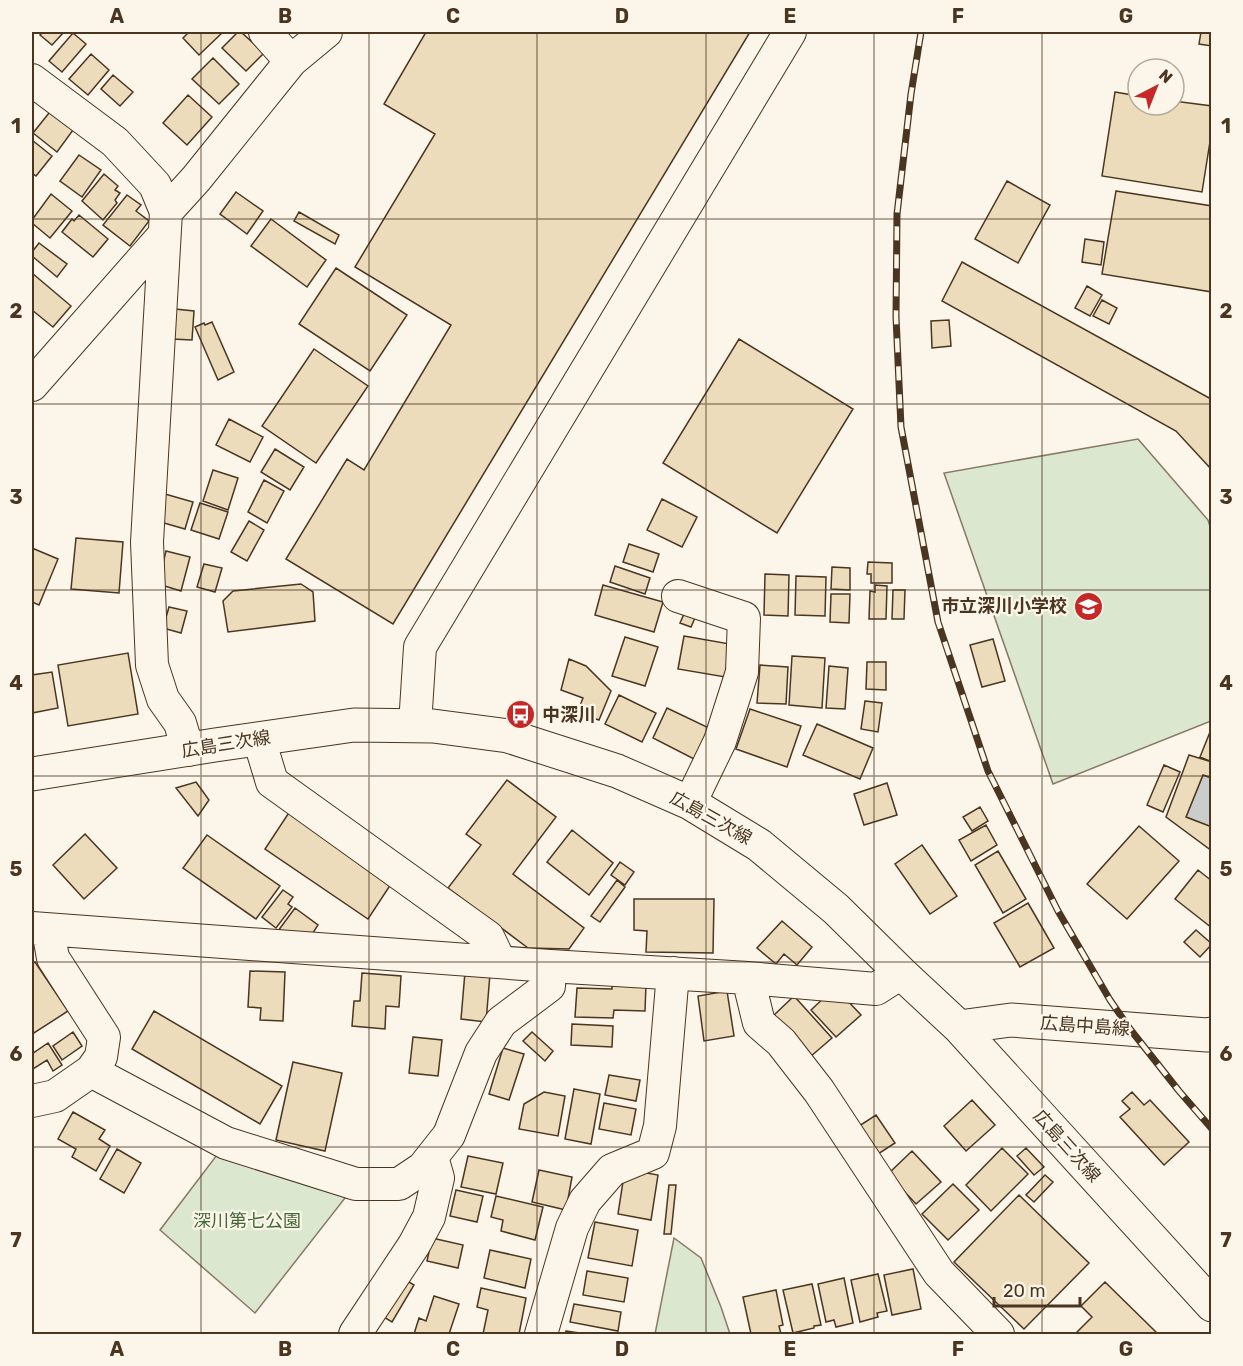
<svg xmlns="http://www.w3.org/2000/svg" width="1243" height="1366" font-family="Rubik,'Noto Sans JP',sans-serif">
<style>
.green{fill:#dce7d0;stroke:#887966;stroke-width:1.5}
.water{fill:#c9cecd;stroke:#887966;stroke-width:1.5}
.building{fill:#ecdcbc;stroke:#4a3520;stroke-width:1.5}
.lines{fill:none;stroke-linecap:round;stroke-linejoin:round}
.minor-casing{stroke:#4a3520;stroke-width:34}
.major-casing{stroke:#4a3520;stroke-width:35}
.minor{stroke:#fbf6e9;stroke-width:32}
.major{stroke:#fbf6e9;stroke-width:33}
.rail-casing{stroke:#4a3520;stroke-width:7}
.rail{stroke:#fbf6e9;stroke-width:4.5;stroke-dasharray:14;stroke-linecap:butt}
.grid{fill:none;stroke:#4a3520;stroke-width:1.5;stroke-opacity:0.55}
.labels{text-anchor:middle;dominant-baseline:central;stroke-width:4.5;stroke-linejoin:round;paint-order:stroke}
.poi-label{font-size:18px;font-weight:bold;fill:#4a3520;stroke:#fbf6e9;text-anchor:end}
.street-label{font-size:18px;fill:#4a3520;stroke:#fbf6e9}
.park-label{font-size:18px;fill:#436837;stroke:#fbf6e9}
.neatline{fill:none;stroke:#4a3520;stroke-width:2}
.grid-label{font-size:20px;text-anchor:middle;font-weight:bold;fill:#4a3520}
</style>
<rect width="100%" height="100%" fill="#fbf6e9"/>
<!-- green -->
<path class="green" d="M1138 439 1208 520 1212 533 1211 721 1053 784 944 473Z
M226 1143 356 1184 255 1313 160 1230Z
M674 1238 701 1258 721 1307 730 1334H655Z"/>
<!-- water -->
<path class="water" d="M1203 775 1211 778V827L1186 817Z"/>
<!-- building -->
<path class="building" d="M43 32H64L52 45 40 35Z
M189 32H223L199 55 183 38Z
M238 32H241L264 53 246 71 222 48Z
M426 32H750L393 624 286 559 347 459 364 470 451 325 355 267 435 134 384 104Z
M1201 32H1212V46L1199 44Z
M73 33 86 44 62 72 49 61Z
M91 54 109 70 88 95 69 79Z
M213 58 239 84 219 104 192 79Z
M113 75 133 92 120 106 101 89Z
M1115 92 1138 96V105H1174V101L1212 106V129L1202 192 1102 176Z
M188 95 212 117 187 145 163 123Z
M53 108 76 126 57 152 33 133Z
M32 140 52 156 36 176 32 173Z
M79 155 101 170 82 197 60 181Z
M104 174 118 186 115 190 120 193 115 200 117 203 103 220 82 201Z
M1007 181 1050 205 1018 263 975 239Z
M1116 191 1212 206V292L1102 274Z
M236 192 263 211 247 234 220 214Z
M51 194 72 211 50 238 32 223V220Z
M127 195 141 205 136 211 149 221 130 246 103 225Z
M299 212 339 235 335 244 294 221Z
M79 215 108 239 93 257 62 232 72 219 74 221Z
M271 219 326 260 307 287 251 246Z
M1085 239 1104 242 1101 265 1082 262Z
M39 243 67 264 57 277 32 256V252Z
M962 262 1211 399 1212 470 1176 431 942 301Z
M336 268 407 315 370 371 299 324Z
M32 273 71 306 53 327 32 310Z
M1087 286 1102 295 1090 316 1075 308Z
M1102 300 1117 308 1109 324 1093 316Z
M175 309 194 311 192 340 172 339Z
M949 320 951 346 932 348 931 321Z
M212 322 234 372 218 380 195 327 204 323 205 325Z
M739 339 853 409 777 533 663 463Z
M314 349 368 386 316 463 262 426Z
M229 419 263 437 250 462 216 445Z
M275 449 304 467 290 490 261 472Z
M213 470 238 478 228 510 203 501Z
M264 480 284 491 267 523 248 512Z
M165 494 193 502 185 529 157 521Z
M662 499 697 517 682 547 647 530Z
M200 503 228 512 219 539 191 530Z
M249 521 264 530 247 561 231 552Z
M76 538 123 542 119 593 71 589Z
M629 544 659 554 653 572 623 562Z
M32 548 58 559 39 605 32 602Z
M166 551 190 557 181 591 158 584Z
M868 562 892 563V583H871V574H867Z
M204 564 222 568 215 592 197 587Z
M615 566 650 578 645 594 610 582Z
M832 567 850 568V590L831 589Z
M765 574 789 575 788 616 764 615Z
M796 576 826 577 825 616 795 615Z
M301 584 313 592 315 621 228 632 223 601 233 591Z
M603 585 663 602 654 632 595 615Z
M875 585 887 586 886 619H869L870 591 875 592Z
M893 590H905L904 619H892Z
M831 594H850L849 623 830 622Z
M169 607 187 611 181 633 163 628Z
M684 614 695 618 691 627 680 623Z
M684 636 730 644 725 677 678 669Z
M625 637 658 647 645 686 612 676Z
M993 639 1005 681 982 687 970 645Z
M128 653 138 714 68 726 58 665Z
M792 656 825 658 822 708 789 705Z
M569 659 586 666 611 691 599 720 577 713 583 698 561 690Z
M867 662H886V690L866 689Z
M760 665 788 667 786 704 757 703Z
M829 666 848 668 845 709 826 708Z
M52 672 58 708 32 713V675Z
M619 695 656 713 642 742 605 724Z
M865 701 882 703 878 732 861 729Z
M667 708 709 728 694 759 653 738Z
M750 709 801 726 787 767 736 749Z
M817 724 873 748 860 779 803 755Z
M1212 727V762L1200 757Z
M1189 755 1212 762V778L1203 775 1186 817 1212 827V851L1166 817Z
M1164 765 1180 772 1163 812 1147 805Z
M507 780 556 817 513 874 584 928 569 949 528 948 448 888 481 845 466 834Z
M196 782 209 800 198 816 176 788Z
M887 783 897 815 864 825 854 794Z
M980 807 988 821 972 831 963 817Z
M290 811 393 881 368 919 265 849Z
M986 825 997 845 971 861 959 840Z
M1139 826 1179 861 1127 919 1087 884Z
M572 830 613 863 589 895 547 862Z
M85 834 117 868 84 899 53 865Z
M207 835 280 886 256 919 183 868Z
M922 845 957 896 930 914 895 864Z
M998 851 1026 899 1003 913 975 865Z
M620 862 634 872 625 885 611 875Z
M1198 870 1212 881V928L1175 899Z
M617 880 625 887 600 922 591 916Z
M283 890 293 897 288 904 292 907 276 928 262 917Z
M634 899H714L713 953 646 952 647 931 634 930Z
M1028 903 1054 948 1020 967 994 923Z
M295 908 318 925 311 936 278 931Z
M782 921 812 947 797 965 784 954 776 964 757 948Z
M1196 930 1212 944 1200 957 1184 942Z
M35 962 68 1011 34 1033 32 1029V964Z
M250 971 285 972 283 1021 260 1020 261 1008 248 1007Z
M465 972 490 974 486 1022 461 1019Z
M362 973 401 976 399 1007 386 1006 385 1029 352 1026 354 1001H360Z
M612 983 646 984 645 1011 614 1010 613 1018 575 1017 577 988 612 989Z
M727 991 734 1036 704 1041 698 996Z
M827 995 844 997 861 1015 836 1037 811 1010Z
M794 996 832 1038 810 1057 773 1016Z
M154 1011 282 1086 260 1124 132 1049Z
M572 1024 613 1026 612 1047 571 1045Z
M73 1032 82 1046 62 1060 53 1046Z
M532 1032 553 1051 545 1061 523 1041Z
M413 1037 442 1040 438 1076 409 1073Z
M48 1043 62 1065 53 1071 47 1060 33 1069 32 1067V1054Z
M503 1048 524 1054 509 1100 489 1094Z
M293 1062 342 1073 325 1151 276 1140Z
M609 1075 640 1080 636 1101 605 1095Z
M574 1089 600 1094 591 1144 565 1139Z
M544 1092 565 1096 558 1136 519 1129 524 1104Z
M1132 1092 1144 1105 1150 1100 1189 1142 1164 1165 1120 1117 1130 1109 1122 1101Z
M972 1100 995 1125 966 1151 944 1126Z
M604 1103 636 1109 631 1135 599 1129Z
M73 1112 105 1130 99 1139 110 1146 96 1171 72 1157 76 1149 58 1139Z
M876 1115 895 1143 875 1156 856 1128Z
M1002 1148 1028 1174 991 1211 966 1185Z
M1026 1148 1044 1167 1034 1175 1017 1156Z
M117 1149 141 1163 124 1193 100 1179Z
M912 1151 941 1182 916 1204 888 1174Z
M468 1156 503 1163 496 1194 461 1187Z
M625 1169 658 1175 651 1220 618 1214Z
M539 1170 572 1177 566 1210 532 1202Z
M1045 1175 1053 1182 1034 1202 1026 1195Z
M953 1184 979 1210 948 1240 922 1214Z
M669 1185H676L671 1234H664Z
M456 1190 483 1196 477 1222 450 1216Z
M1019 1195 1089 1263 1024 1329 954 1262Z
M496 1196 543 1207 535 1240 501 1231 503 1220 491 1217Z
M595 1222 638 1230 632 1266 588 1258Z
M432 1238 463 1245 458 1268 427 1261Z
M490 1250 531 1259 525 1288 484 1278Z
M913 1269 921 1309 892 1315 884 1275Z
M587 1271 628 1278 624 1302 583 1295Z
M878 1274 887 1311 877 1313 878 1317 860 1322 851 1280Z
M399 1276 414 1285 392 1322 377 1313Z
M844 1278 853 1323 836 1327 834 1320 826 1322 818 1284Z
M1105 1282 1158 1334H1078L1076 1333 1092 1317 1081 1306Z
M812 1284 821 1325 814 1326V1328L793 1333 783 1290Z
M481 1288 526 1298 519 1334H483L488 1310 477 1307Z
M776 1290 783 1325 779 1326 781 1334H751L743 1297Z
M434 1296 459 1304 449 1334H414L419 1318 426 1321Z
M574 1304 621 1312 618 1331 570 1322Z
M566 1331 586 1334H565Z"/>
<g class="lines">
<defs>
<path id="minor" d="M265 32 291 61
M32 80 115 142 155 185 166 212 147 542 152 665 163 699 180 723 188 750
M166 212 196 179 291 61 326 32
M32 385 164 235
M678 596 744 618 742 672 720 741 690 803
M415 725 420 647 790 32
M259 739 272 782 488 937 500 962
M32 928 550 966 748 978 876 989 901 973
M748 978 759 1023 781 1042 819 1091 939 1273 998 1334
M91 1071 226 1143 356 1184H399L423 1168 449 1135 481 1053 501 1022 549 986 550 966
M32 1101 55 1096 91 1071 101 1057 104 1037 53 958 48 930
M355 1334 414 1245 429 1217 438 1178 432 1157
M541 1334 572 1228 585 1201 612 1170 653 1153 660 1126 673 973"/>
<path id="major" d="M32 774 215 745 354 725 433 726 508 736 617 771 690 803 759 845 836 909 901 973 959 1027 1212 1305
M959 1027 1011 1020 1207 1035 1212 1034"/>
</defs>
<!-- minor casing -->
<use href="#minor" class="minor-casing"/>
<!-- major casing -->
<use href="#major" class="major-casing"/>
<!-- minor -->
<use href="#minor" class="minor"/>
<!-- major -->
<use href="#major" class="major"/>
<defs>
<path id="rail" d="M921 32 911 94 897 214 896 317 901 427 938 622 988 771 1058 911 1110 1000 1130 1029 1179 1091 1212 1129"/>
</defs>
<!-- rail casing -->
<use href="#rail" class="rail-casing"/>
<!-- rail -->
<use href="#rail" class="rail"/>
</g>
<!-- grid -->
<path class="grid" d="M201 32V1334M369 32V1334M537 32V1334M706 32V1334M874 32V1334M1042 32V1334M32 219H1212M32 404H1212M32 590H1212M32 776H1212M32 962H1212M32 1147H1212"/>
<!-- icons -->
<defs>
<symbol id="school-disc" viewBox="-11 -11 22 22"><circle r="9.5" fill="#c62828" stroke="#fbf6e9"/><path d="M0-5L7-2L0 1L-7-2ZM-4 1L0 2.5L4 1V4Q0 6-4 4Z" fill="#fff"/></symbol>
<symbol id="bus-disc" viewBox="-11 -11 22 22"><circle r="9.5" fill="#c62828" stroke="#fbf6e9"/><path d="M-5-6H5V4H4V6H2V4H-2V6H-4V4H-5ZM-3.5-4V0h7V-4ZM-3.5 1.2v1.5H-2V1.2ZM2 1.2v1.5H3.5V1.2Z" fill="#fff"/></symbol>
</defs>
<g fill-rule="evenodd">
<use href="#school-disc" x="1072" y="590" width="33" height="33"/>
<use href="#bus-disc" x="504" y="698" width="33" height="33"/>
</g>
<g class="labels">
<!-- poi labels -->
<g class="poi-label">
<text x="1067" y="606">市立深川小学校</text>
<text x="542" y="715" text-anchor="start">中深川</text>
</g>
<!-- street labels -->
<g class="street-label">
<text transform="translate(226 744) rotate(-9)">広島三次線</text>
<text transform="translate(711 818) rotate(29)">広島三次線</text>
<text transform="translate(1085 1026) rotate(4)">広島中島線</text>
<text transform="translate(1067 1146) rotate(48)">広島三次線</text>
</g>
<!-- park labels -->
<g class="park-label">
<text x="247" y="1221">深川第七公園</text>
</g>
</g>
<!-- border -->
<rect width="1243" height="1366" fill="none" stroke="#fbf6e9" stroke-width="66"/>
<!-- north arrow -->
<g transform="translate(1156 87) rotate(42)"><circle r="28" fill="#fbf6e9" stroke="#b4a999" stroke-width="1.5"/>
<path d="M0-4.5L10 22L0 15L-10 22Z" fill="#c62828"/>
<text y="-9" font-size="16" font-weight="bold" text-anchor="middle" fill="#4a3520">N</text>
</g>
<!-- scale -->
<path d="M994 1297v9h86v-9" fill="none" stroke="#4a3520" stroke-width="3"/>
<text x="1003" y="1297" font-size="18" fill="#4a3520" stroke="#fbf6e9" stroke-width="4.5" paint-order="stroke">20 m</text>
<rect x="33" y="33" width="1177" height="1300" class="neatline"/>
<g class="grid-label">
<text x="117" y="23">A</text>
<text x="285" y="23">B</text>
<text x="453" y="23">C</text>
<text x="622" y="23">D</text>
<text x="790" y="23">E</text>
<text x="958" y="23">F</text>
<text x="1126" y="23">G</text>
<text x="16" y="133">1</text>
<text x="1226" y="133">1</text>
<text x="16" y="318">2</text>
<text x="1226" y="318">2</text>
<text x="16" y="504">3</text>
<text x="1226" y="504">3</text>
<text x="16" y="690">4</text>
<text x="1226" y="690">4</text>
<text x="16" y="876">5</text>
<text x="1226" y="876">5</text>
<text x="16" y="1061">6</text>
<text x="1226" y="1061">6</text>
<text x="16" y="1247">7</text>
<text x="1226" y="1247">7</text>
<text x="117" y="1356">A</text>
<text x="285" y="1356">B</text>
<text x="453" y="1356">C</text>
<text x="622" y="1356">D</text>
<text x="790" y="1356">E</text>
<text x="958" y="1356">F</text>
<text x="1126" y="1356">G</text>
</g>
</svg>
